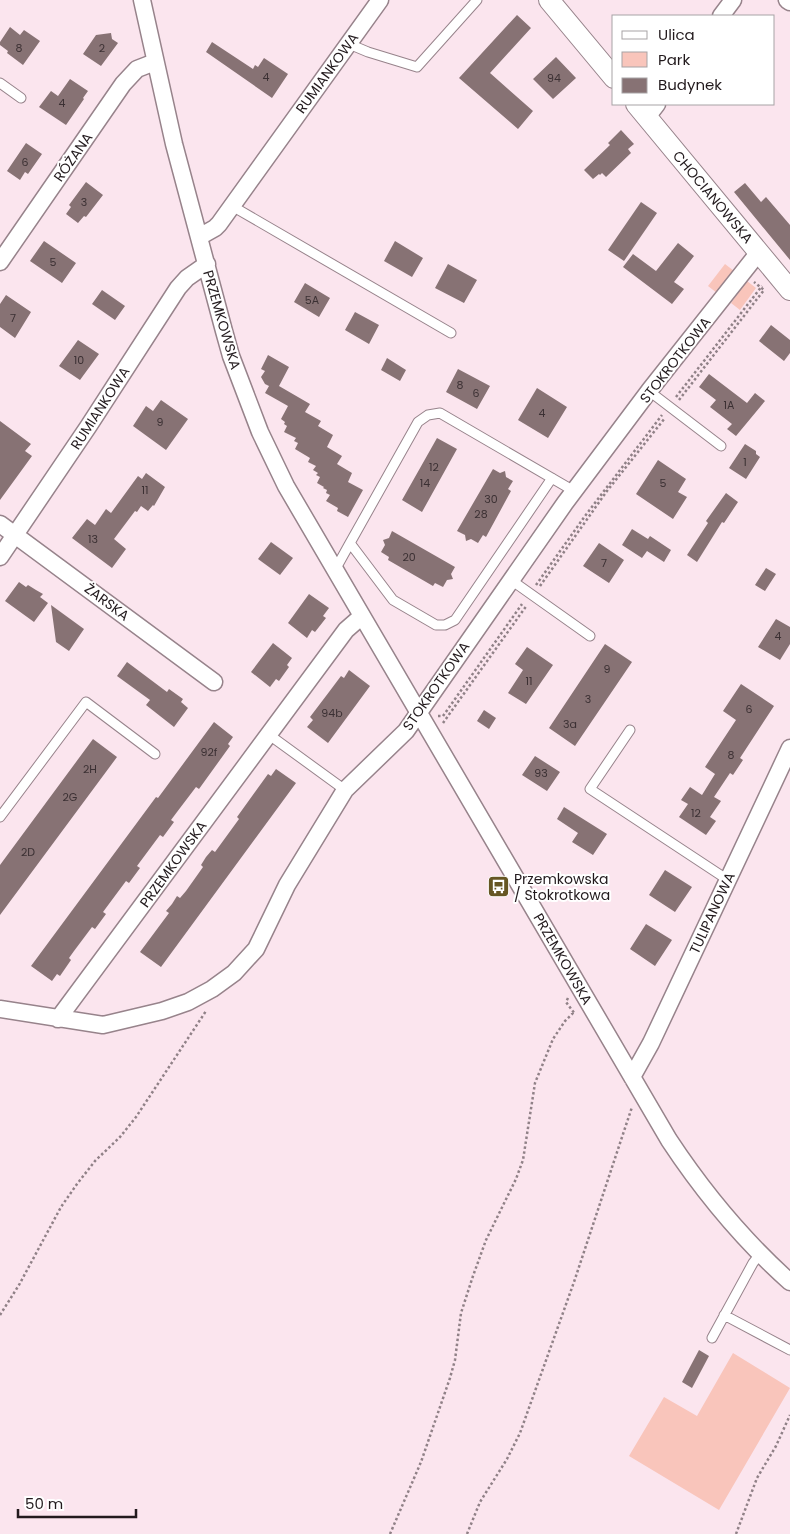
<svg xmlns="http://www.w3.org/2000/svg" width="790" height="1534" font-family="Poppins,sans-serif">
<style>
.green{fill:#f9c5bb}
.building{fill:#877274}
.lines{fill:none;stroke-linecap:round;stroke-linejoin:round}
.service-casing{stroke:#97838b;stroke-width:11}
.minor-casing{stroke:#97838b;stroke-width:19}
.tertiary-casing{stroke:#97838b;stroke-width:22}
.path{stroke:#908187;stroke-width:2.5;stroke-dasharray:2.5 2.5;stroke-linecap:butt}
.service{stroke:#fff;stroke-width:9}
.minor{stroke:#fff;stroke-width:16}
.tertiary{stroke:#fff;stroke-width:20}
.labels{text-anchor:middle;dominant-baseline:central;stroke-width:4;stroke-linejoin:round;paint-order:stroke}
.number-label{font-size:11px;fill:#3b3033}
.street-label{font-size:14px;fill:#221a1d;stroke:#fff}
.poi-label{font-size:14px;fill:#221a1d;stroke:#fff;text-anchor:start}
</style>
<rect width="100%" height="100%" fill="#fbe5ee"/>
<!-- green -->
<path class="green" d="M725 264 734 271 717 293 708 286Z
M747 281 756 288 740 310 731 303Z
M733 1353 790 1388 719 1510 629 1456 664 1397 697 1416Z"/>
<!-- building -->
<path class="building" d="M517 15 531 28 490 73 533 111 518 129 459 78Z
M10 27 20 35 24 30 40 41 23 65 7 53 8 51 0 45V42Z
M111 33 112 39 118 43 101 66 83 54 96 35Z
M212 42 253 69 255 65 258 67 264 58 288 74 272 98 206 52Z
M556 57 576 78 553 99 533 79Z
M70 79 88 91 83 98 84 99 66 125 39 107 51 91 58 96Z
M621 130 634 144 628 149 631 153 606 177 602 173 600 175 599 174 593 179 584 170 610 145 608 143Z
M26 143 42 154 28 174 25 172 20 180 7 171Z
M86 182 103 195 86 217 84 216 78 223 66 214 71 207 69 205Z
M745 183 761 202 766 197 790 225V260L734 192Z
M641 202 657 213 624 261 608 250Z
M44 241 76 263 62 283 30 261Z
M395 241 423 258 412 277 384 261Z
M678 243 694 256 674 282 684 289 672 304 623 267 633 254 656 271Z
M448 264 477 280 464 303 435 288Z
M305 283 330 298 319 317 294 302Z
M102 290 125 306 115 320 92 304Z
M6 295 31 312 15 338 0 327V304Z
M355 312 379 325 369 344 345 330Z
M771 325 790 340V353L784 361 759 341Z
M78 340 99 354 80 380 59 366Z
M268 355 289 367 279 386 310 404 305 412 321 421 318 426 333 435 327 447 342 456 337 464 352 473 348 482 363 490 348 517 337 511 338 508 326 501 330 495 326 493 327 490 323 488 324 487 317 483 320 477 316 475 318 473 313 470 316 466 308 462 310 458 295 449 298 443 294 441 296 438 284 432 287 426 284 424 285 422 281 419 288 406 265 393 269 386 265 384 261 377 265 371 261 369Z
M387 358 406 370 400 381 381 370Z
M458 369 490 386 477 409 446 392Z
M709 374 747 403 755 393 765 401 736 436 727 429 732 424 710 407 716 400 699 387Z
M537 388 567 407 548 438 518 420Z
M161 400 188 419 166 450 133 426 146 406 153 411Z
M0 421 31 444 25 451 32 456 0 500Z
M437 438 457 449 422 512 402 500Z
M745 444 756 451V454L760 457 746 479 729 468Z
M658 460 686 479 678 492 687 497 673 519 636 494Z
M493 469 500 473 505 471 506 477 513 481 508 489 511 491 486 537 483 535 478 543 471 539 466 541 465 535 457 531Z
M146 473 165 487 154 506 153 505 148 511 141 506 137 512 135 511 114 539 126 549 112 568 72 538 87 519 95 525 106 509 111 513 138 476 142 479Z
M726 493 738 502 724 523 722 522 697 562 687 555 708 523 706 521Z
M632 529 648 539 650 536 671 550 664 562 647 551 642 558 622 545Z
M392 531 455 567 451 574 453 579 447 580 443 587 435 583 433 586 388 560 389 557 381 552 385 545 383 540 389 538Z
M271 542 293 558 280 575 258 559Z
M599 543 624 560 609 583 583 566Z
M766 568 776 574 765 591 755 585Z
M19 582 26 587 28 585 36 590 43 594 40 597 48 603 34 622 5 601Z
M309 594 329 608 323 616 326 618 315 632 312 630 307 638 288 623Z
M51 605 84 629 69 651 56 642Z
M776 619 790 627V644L780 660 758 647Z
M273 643 292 658 287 665 289 667 279 681 276 679 270 687 251 672Z
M605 644 632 662 575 746 549 728Z
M527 647 553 665 526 704 508 693 523 670 515 664Z
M127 662 167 692 169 689 183 699 181 702 188 708 174 727 146 705 150 700 117 676Z
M349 670 370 686 328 743 307 727 313 720 310 717 329 692 341 676 344 678Z
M741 684 774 706 740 758 743 760 733 775 730 773 714 797 721 801 710 817 716 821 706 835 679 817 688 804 681 800 690 787 702 795 715 774 705 767 736 720 723 711Z
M484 710 496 718 489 729 477 721Z
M214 722 233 737 228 744 230 746 199 789 196 787 177 812 171 820 174 822 163 837 160 835 137 866 140 868 129 883 126 881 103 912 106 914 95 929 92 927 74 951 69 958 71 960 60 976 57 974 52 981 31 966 156 797 158 798Z
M93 739 117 757 0 915V865Z
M535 756 560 772 547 791 522 775Z
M276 769 296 783 161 967 140 952 169 913 166 911 172 904 177 896 180 898 186 891 203 867 201 865 206 857 212 850 215 852 239 819 237 817 255 792 268 774 271 776Z
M564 807 607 834 593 855 572 842 578 833 557 819Z
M665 870 692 887 675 912 649 895Z
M646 924 672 940 655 966 630 949Z
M699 1350 709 1356 692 1388 682 1382Z"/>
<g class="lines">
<defs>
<path id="service" d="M349 44 368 52 417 67 477 0
M0 83 21 98
M232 206 451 333
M649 391 721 446
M552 478 455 620 445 625H436L393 600 350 543 418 422 428 415 440 413 574 491
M335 570 350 543
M511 580 590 636
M630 730 590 789 728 880
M268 734 345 790
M0 817 86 702 155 754
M724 1315 790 1350
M712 1338 753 1263 760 1254"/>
<path id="minor" d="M142 0 174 144 224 331 231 356 260 432 286 486 669 1140C704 1193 743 1240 790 1282
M787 0 790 2
M721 16 733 0
M647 117 657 104
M199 237 215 228 219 224 380 0
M0 262 123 84 137 69 155 62
M0 524 214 682
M0 557 88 427 178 288 187 278 207 264
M0 1009 103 1025 162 1011 188 1002 212 989 234 973 256 949 287 885 345 790 406 731 565 503 649 391 759 252
M58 1019 346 630 362 616
M632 1077 651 1043 790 748"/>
<path id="tertiary" d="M549 0 614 78
M636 104 790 290"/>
</defs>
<!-- service casing -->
<use href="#service" class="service-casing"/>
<!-- minor casing -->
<use href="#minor" class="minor-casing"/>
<!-- tertiary casing -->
<use href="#tertiary" class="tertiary-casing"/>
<!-- path -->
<path class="path" d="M676 397 762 286
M679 400 764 290 754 282
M536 585 585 516 662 415
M540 586 607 491 665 418
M438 716H443L522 604
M443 723 527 605
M568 998 566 1002 575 1014
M0 1315 19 1285 61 1207 77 1184 95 1161 120 1137 136 1117 206 1011
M390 1534 421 1462 450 1378 455 1360 461 1313 473 1276 486 1240 516 1179 523 1160 535 1083 553 1039 565 1021 574 1012
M467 1534 480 1502 507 1459 520 1433 574 1282 632 1107
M736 1534 757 1478 776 1446 790 1415"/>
<!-- service -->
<use href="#service" class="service"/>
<!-- minor -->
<use href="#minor" class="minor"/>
<!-- tertiary -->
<use href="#tertiary" class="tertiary"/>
</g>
<!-- icons -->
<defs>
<symbol id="bus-square" viewBox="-11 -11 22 22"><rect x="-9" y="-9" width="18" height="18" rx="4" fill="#665623" stroke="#fff"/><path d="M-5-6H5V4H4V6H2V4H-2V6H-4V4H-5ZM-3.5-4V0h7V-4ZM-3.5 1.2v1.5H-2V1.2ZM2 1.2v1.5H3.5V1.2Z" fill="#fff"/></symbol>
</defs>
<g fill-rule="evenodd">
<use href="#bus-square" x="486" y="874" width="25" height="25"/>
</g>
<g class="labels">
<!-- number labels -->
<g class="number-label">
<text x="19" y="48">8</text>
<text x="102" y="48">2</text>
<text x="266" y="77">4</text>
<text x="554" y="78">94</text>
<text x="62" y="103">4</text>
<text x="25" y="162">6</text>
<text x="84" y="202">3</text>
<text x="53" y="262">5</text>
<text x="312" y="300">5A</text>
<text x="13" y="318">7</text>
<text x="79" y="360">10</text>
<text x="460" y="385">8</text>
<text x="476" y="393">6</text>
<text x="729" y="405">1A</text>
<text x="542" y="413">4</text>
<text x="160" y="422">9</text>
<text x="745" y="462">1</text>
<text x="434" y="467">12</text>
<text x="425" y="483">14</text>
<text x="663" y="483">5</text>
<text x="145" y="490">11</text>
<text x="491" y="499">30</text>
<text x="481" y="514">28</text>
<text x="93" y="539">13</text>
<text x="409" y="557">20</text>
<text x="604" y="563">7</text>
<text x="778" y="636">4</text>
<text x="607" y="669">9</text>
<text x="529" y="681">11</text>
<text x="588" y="699">3</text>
<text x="749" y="709">6</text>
<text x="332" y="713">94b</text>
<text x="570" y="724">3a</text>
<text x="209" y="752">92f</text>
<text x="731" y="755">8</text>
<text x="90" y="769">2H</text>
<text x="541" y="773">93</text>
<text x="70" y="797">2G</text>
<text x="696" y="813">12</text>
<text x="28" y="852">2D</text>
</g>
<!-- street labels -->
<g class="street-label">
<text transform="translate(327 73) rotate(-54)">RUMIANKOWA</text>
<text transform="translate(73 157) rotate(-55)">RÓŻANA</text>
<text transform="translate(713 197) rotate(50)">CHOCIANOWSKA</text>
<text transform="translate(222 320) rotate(74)">PRZEMKOWSKA</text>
<text transform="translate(675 360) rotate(-52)">STOKROTKOWA</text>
<text transform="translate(100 408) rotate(-57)">RUMIANKOWA</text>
<text transform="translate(107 602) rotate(37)">ŻARSKA</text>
<text transform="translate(436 686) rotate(-55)">STOKROTKOWA</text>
<text transform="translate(173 864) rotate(-54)">PRZEMKOWSKA</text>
<text transform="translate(712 913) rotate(-65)">TULIPANOWA</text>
<text transform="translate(563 959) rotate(60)">PRZEMKOWSKA</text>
</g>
<!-- poi labels -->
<g class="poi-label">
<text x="514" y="879">Przemkowska<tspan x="514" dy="16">/ Stokrotkowa</tspan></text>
</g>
</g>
<!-- legend -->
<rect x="612" y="15" width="162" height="90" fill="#ffffff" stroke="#a7a3a5"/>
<rect x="622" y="31" width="25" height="8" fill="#ffffff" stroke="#a7a3a5"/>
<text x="658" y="40" font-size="15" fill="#221a1d">Ulica</text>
<rect x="622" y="52" width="25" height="15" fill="#f9c5bb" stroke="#a7a3a5"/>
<text x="658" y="65" font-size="15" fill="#221a1d">Park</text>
<rect x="622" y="78" width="25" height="15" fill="#877274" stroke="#a7a3a5"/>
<text x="658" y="90" font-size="15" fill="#221a1d">Budynek</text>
<!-- scale -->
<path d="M18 1509v8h118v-8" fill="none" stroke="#221a1d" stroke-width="2.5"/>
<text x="25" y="1509" font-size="15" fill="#221a1d" stroke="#ffffff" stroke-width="4" paint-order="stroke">50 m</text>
</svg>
